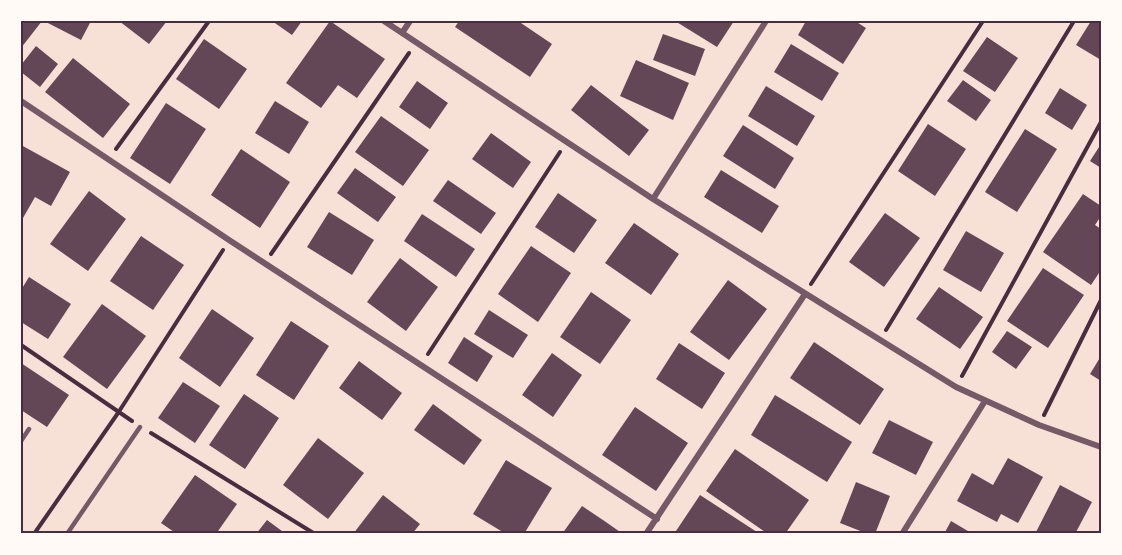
<svg xmlns="http://www.w3.org/2000/svg" width="1122" height="555" font-family="'Noto Sans',sans-serif">
<style>
.building{fill:#644757}
.lines{fill:none;stroke-linecap:round;stroke-linejoin:round}
.path{stroke:#4a2c40;stroke-width:4}
.service{stroke:#755966;stroke-width:4.5}
.minor{stroke:#755966;stroke-width:6}
.neatline{fill:none;stroke:#4a2c40;stroke-width:2}
</style>
<rect width="100%" height="100%" fill="#f7e1d7"/>
<!-- building -->
<path class="building" d="M21 21H42L21 48Z
M44 21H91L81 40Z
M119 21H167L149 44Z
M272 21H302L292 35Z
M330 21 385 59 357 98 338 85 321 108 286 83Z
M459 21H518L552 44 530 77 455 27Z
M675 21H734L717 47Z
M806 21H855L866 28 843 64 798 35Z
M1091 21H1101V60L1076 45Z
M663 34 705 49 695 76 653 60Z
M987 37 1018 58 995 92 963 71Z
M204 39 247 69 219 109 176 79Z
M791 44 839 73 822 101 774 72Z
M36 46 58 64 40 87 21 72V65Z
M73 58 130 104 103 138 45 92Z
M636 60 689 83 673 120 620 96Z
M963 80 991 100 976 121 947 101Z
M417 81 448 103 430 129 399 107Z
M591 85 649 130 629 156 571 110Z
M766 86 815 116 797 146 748 116Z
M1060 88 1087 105 1072 130 1045 113Z
M275 101 309 122 289 154 255 133Z
M166 103 206 129 170 184 130 158Z
M381 116 429 150 403 186 355 152Z
M928 124 966 149 935 196 898 171Z
M743 125 794 158 775 189 723 156Z
M1025 129 1057 149 1017 212 985 192Z
M491 133 531 162 513 188 472 159Z
M1101 144V168L1090 161Z
M21 145 70 172 51 206 35 197 23 218 21 217Z
M241 149 290 182 260 228 211 195Z
M355 168 396 197 378 222 337 193Z
M721 170 779 206 762 233 704 197Z
M448 180 496 213 481 234 433 201Z
M89 191 126 219 88 271 50 244Z
M558 193 597 220 574 253 535 227Z
M1083 194 1101 206V216L1095 225 1101 229V270L1091 285 1043 252Z
M329 212 374 240 352 275 307 247Z
M885 213 920 238 884 287 849 262Z
M422 214 475 249 456 277 404 241Z
M634 223 679 254 651 295 605 263Z
M966 231 1004 253 981 292 943 270Z
M141 236 184 265 153 310 110 281Z
M531 246 571 273 538 322 498 294Z
M400 258 438 287 406 331 367 302Z
M1043 268 1084 295 1048 348 1007 321Z
M29 277 71 304 48 339 21 322V290Z
M728 280 767 309 729 360 690 332Z
M939 287 983 317 960 349 916 319Z
M591 292 631 320 600 364 560 337Z
M102 304 146 336 107 389 63 357Z
M212 309 254 338 220 387 179 358Z
M489 310 528 335 513 358 474 334Z
M291 321 329 346 294 400 256 375Z
M1007 331 1032 347 1016 369 992 352Z
M464 337 493 356 477 382 448 363Z
M814 342 884 389 860 425 790 378Z
M679 343 725 373 702 409 656 379Z
M552 353 582 375 553 417 522 395Z
M1101 356V381L1090 374Z
M359 361 402 393 382 420 339 388Z
M21 363 69 395 47 427 21 410Z
M183 382 220 406 195 443 158 418Z
M244 394 279 418 245 469 209 445Z
M775 395 852 442 827 482 751 435Z
M433 404 482 440 464 465 414 430Z
M635 407 688 443 656 491 602 455Z
M889 420 933 442 916 475 872 453Z
M318 438 364 473 328 519 283 485Z
M735 449 809 500 785 534H768L706 491Z
M1008 458 1043 477 1018 523 1001 514 997 522 957 501 972 473 993 485Z
M506 460 552 488 524 534H506L473 514Z
M195 475 237 504 216 534H177L161 523Z
M856 482 890 496 875 534H868L840 523Z
M1060 485 1092 502 1075 534H1035Z
M383 495 420 524 412 534H353Z
M700 495 760 534H680L676 531Z
M582 506 603 520 623 534H562Z
M267 520 286 534H256Z
M951 521 973 534H944Z"/>
<g class="lines">
<!-- path -->
<path class="path" d="M116 149 209 21
M271 254 409 53
M811 284 983 21
M886 330 1074 21
M21 345 132 421
M428 354 560 152
M962 376 1101 122
M1044 415 1101 300
M151 433 315 534
M34 534 118 413 223 250"/>
<!-- service -->
<path class="service" d="M21 441 29 429
M67 534 140 427"/>
<!-- minor -->
<path class="minor" d="M384 21 653 199 956 387 1039 425 1101 447
M402 33 410 21
M21 101 229 240 657 519
M653 199 766 21
M646 534 805 294
M902 534 985 401"/>
</g>
<!-- border -->
<rect width="1122" height="555" fill="none" stroke="#fffaf5" stroke-width="45"/>
<rect x="22" y="22" width="1078" height="510" class="neatline"/>
</svg>
